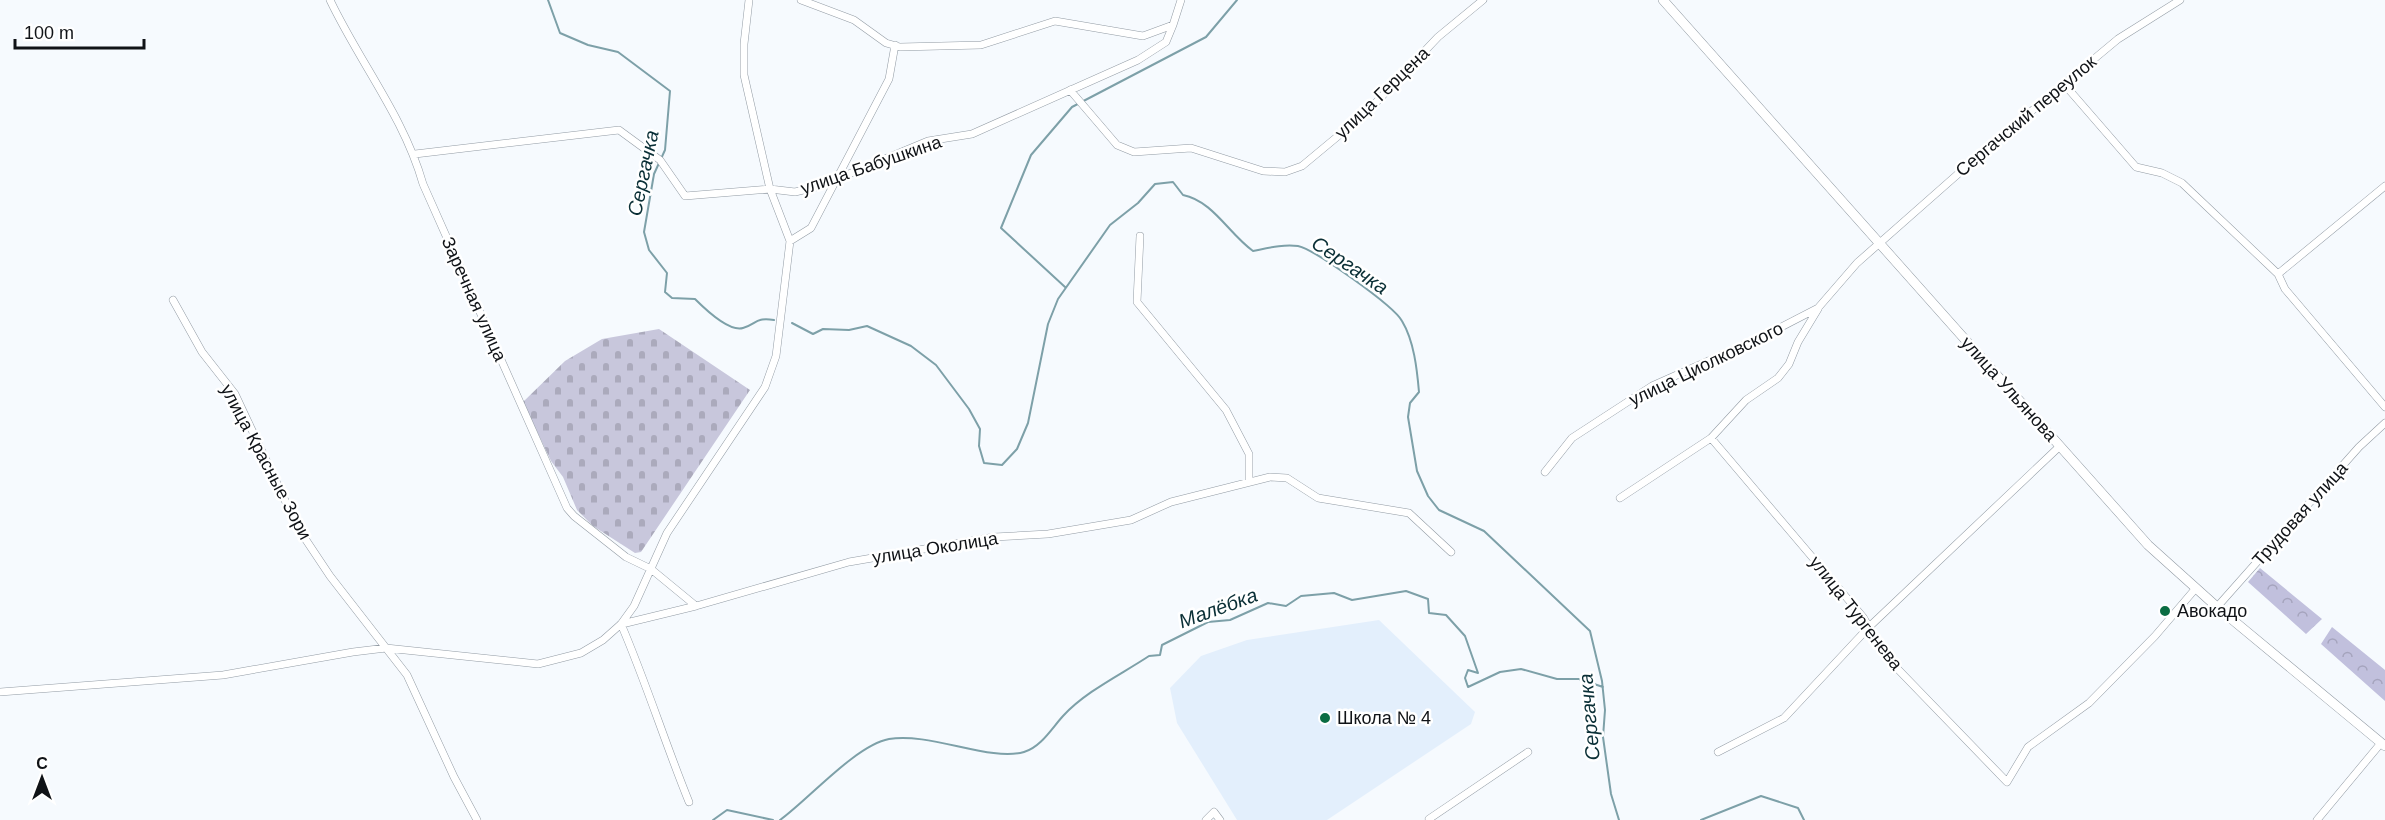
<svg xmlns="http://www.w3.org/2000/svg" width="2385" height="820" font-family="Arial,sans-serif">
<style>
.built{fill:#e3effc}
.forest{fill:url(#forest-crowns)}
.cemetery{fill:url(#cemetery-stones)}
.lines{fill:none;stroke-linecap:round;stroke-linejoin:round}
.stream{stroke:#7da0a8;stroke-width:2}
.street-casing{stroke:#929ba4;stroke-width:8}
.secondary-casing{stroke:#929ba4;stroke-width:10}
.street{stroke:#fff;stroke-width:7}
.secondary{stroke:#fff;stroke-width:9}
.poi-dot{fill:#0a6c42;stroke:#fff;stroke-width:2}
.labels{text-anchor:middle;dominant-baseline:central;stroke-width:5;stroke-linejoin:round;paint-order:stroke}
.street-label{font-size:18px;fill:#101317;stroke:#fff}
.poi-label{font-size:18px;fill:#101317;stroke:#fff;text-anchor:start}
.water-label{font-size:20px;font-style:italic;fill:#0a2f36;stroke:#fff}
</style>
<defs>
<pattern id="forest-crowns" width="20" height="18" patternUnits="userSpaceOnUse" patternTransform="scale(1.5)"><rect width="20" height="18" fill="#c1c0dd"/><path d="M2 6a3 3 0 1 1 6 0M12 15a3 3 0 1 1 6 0" fill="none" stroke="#a5a4bd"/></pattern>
<pattern id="cemetery-stones" width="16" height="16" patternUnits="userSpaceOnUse" patternTransform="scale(1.5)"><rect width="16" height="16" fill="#c8c7dc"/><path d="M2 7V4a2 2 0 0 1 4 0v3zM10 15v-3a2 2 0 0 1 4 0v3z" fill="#abaabc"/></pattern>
</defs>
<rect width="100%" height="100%" fill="#f6fafe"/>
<!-- built -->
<path class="built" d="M1379 620 1475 712 1471 724 1327 820H1237L1177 723 1170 688 1201 656 1247 640Z"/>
<!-- forest -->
<path class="forest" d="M2260 568 2322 619 2306 634 2248 582Z
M2332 627 2385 670V701L2321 644Z"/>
<!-- cemetery -->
<path class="cemetery" d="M659 329 750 390 641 552 635 553 593 526 577 510 563 477 551 461 523 402 565 361 602 339Z"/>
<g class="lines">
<!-- stream -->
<path class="stream" d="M548 0 560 33 588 45 618 52 670 91 665 150 654 174 644 232 649 250 667 273 665 292 672 298 695 299C704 308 729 332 743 328 757 324 755 317 774 320
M1065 287 1001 228 1031 155 1072 107 1206 37 1237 0
M792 323 813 334 823 329 849 330 867 326 911 346 936 365 969 409 980 429 979 446 984 463 1002 465 1017 449 1028 423 1048 324 1058 299 1110 225 1138 203 1155 184 1173 182 1183 195C1213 201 1229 234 1253 251 1268 248 1283 244 1298 246 1314 249 1394 306 1402 321 1414 341 1417 369 1419 392L1410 403 1408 417 1417 471 1428 496 1439 510 1484 531 1590 631 1602 681 1605 710 1603 737 1611 794 1619 820
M713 820 727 810 773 820
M780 820C808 800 856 745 889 739 930 732 990 762 1024 752 1041 747 1052 728 1063 716 1086 691 1122 674 1149 656L1160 655 1162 645 1208 622 1230 620 1268 603 1286 606 1301 596 1334 593 1352 600 1406 591 1428 599 1429 613 1446 615 1465 636 1478 673 1468 670 1465 678 1468 687 1500 672 1521 669 1557 679H1579L1603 687
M1701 820 1761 796 1798 808 1804 820"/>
<defs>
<path id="street" d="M330 0C360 63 404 117 423 184L567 508 574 516 626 557 651 569 696 606
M801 0 854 20 886 43 900 47 981 45 1055 21 1143 36 1173 25 1181 0
M2064 84 2136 167 2162 173 2182 183 2278 274 2285 289 2385 407
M1070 90 1117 145 1134 152 1191 148 1263 171 1285 172 1302 166 1367 112 1438 37 1483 0
M415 154 619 130 660 160 685 196 770 189 795 192 820 186 928 141 972 134 1138 60 1166 42 1173 25
M1140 236 1137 302 1226 410 1249 454V480
M790 241 811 228 889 79 895 45
M2278 274 2385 186
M173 300 202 352 235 394 298 528 330 576 407 675 454 777 477 820
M1711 438 1863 617 1889 660 2007 782 2028 747 2089 703 2155 636 2196 588
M1545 472 1572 438 1652 386 1758 339 1818 308 1857 263 1992 144 2118 39 2180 0
M1620 498 1711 438 1746 400 1778 378 1789 364 1798 342 1818 309
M2217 607 2359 447 2385 423
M621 624C646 682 665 743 689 802
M622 624 696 606 849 562 994 537 1048 534 1131 520 1171 502 1270 477 1287 478 1318 498 1409 513 1451 552
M0 692 223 675 353 652 386 648 538 664 581 653 603 640 621 624 634 606 667 533 765 387 776 356 790 241 770 189 744 75V44L749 0
M1718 752 1784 718 1869 627 2060 446
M1429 819 1528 752
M1206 820 1214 812 1220 820
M2317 820 2381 743"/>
<path id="secondary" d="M1663 0 2148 545 2217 607 2385 746"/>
</defs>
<!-- street casing -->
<use href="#street" class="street-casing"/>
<!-- secondary casing -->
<use href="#secondary" class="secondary-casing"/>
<!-- street -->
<use href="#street" class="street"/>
<!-- secondary -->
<use href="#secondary" class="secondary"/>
</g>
<!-- markers -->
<g class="poi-dot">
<circle cx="2165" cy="611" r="6"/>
<circle cx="1325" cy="718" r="6"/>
</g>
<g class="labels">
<!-- street labels -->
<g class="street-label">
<text transform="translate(1382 93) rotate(-44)">улица Герцена</text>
<text transform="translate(2026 116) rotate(-40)">Сергачский переулок</text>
<text transform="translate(871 165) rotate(-19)">улица Бабушкина</text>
<text transform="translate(474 299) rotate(66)">Заречная улица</text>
<text transform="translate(1706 364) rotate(-26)">улица Циолковского</text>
<text transform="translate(2009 389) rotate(48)">улица Ульянова</text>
<text transform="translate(266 462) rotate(62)">улица Красные Зори</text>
<text transform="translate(2300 514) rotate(-48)">Трудовая улица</text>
<text transform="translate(935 548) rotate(-9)">улица Околица</text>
<text transform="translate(1856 613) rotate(52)">улица Тургенева</text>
</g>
<!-- poi labels -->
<g class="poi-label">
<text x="2177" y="611">Авокадо</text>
<text x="1337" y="718">Школа № 4</text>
</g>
<!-- water labels -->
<g class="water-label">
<text transform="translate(643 173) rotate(-78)">Сергачка</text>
<text transform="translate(1350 265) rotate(34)">Сергачка</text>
<text transform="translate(1218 608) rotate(-20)">Малёбка</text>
<text transform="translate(1589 717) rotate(-95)">Сергачка</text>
</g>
</g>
<!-- north arrow -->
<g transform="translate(42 778)" stroke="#ffffff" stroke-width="4.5" paint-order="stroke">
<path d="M0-4.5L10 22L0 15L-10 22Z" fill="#101317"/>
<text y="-9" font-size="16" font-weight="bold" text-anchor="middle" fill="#101317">С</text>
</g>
<!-- scale -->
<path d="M15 39v9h129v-9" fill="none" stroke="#101317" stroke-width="3"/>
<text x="24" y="39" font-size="18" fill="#101317" stroke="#ffffff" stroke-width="4.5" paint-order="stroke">100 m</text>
</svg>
